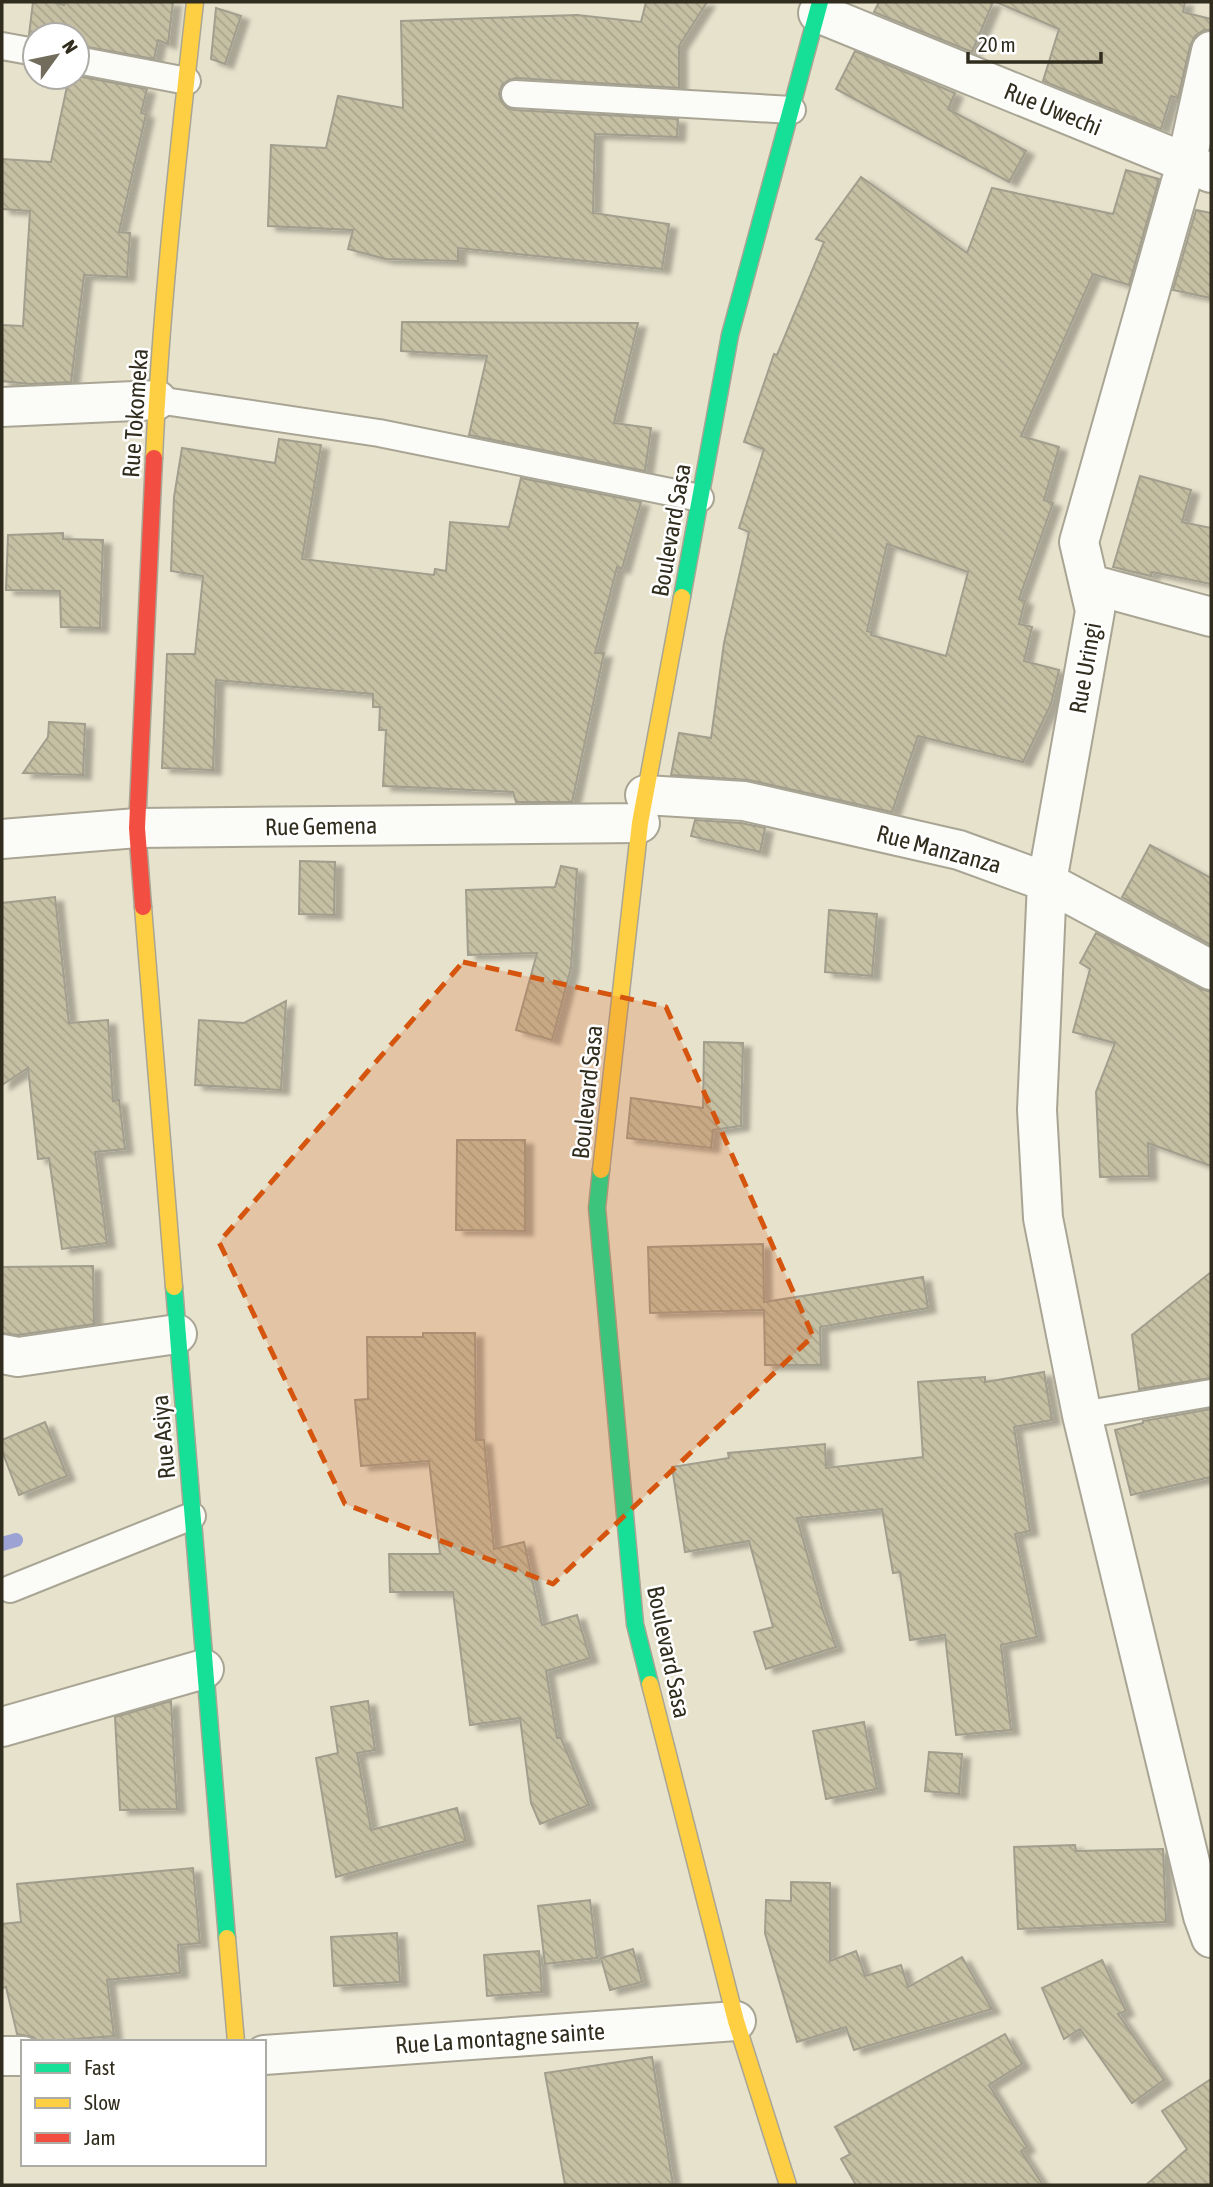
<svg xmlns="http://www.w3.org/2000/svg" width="1213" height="2187" font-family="'Asap Condensed',sans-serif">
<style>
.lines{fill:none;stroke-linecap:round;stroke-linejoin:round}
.stream{stroke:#9ca2d3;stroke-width:14}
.building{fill:url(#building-back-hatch);stroke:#a29e8d;stroke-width:2;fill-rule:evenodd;filter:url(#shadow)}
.lane-casing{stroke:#a9a594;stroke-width:30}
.street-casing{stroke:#a9a594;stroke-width:42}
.fast-casing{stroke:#a9a594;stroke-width:19}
.slow-casing{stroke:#a9a594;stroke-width:19}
.jam-casing{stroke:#a9a594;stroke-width:19}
.lane{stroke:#fbfbf7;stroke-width:26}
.street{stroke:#fbfbf7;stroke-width:38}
.fast{stroke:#16e098;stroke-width:16}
.slow{stroke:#ffcf43;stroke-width:16}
.jam{stroke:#f24e42;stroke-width:16}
.marked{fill:#d6550e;fill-opacity:0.2;stroke:#d6550e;stroke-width:5;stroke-dasharray:14 9;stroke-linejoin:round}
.labels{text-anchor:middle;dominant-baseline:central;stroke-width:5;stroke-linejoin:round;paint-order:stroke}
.street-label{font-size:24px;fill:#312d1e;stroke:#fff}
</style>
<defs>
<pattern id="building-back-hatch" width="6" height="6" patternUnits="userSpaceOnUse" patternTransform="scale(1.75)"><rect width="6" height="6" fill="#c5bfa3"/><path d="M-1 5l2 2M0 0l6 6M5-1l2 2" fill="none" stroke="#aaa48c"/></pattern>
<filter id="shadow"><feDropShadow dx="8" dy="4.5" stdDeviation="2" flood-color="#0004"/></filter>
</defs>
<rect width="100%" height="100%" fill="#e7e2cc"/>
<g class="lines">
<!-- stream -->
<path class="stream" d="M2 1544 16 1540"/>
</g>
<!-- building -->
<path class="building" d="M33 2H54L64 5 65 2H173L168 44 158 40 154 59 77 45V35H29Z
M646 2H707L679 46V88L516 78 509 80 502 85 499 94 501 100 506 107 514 110 678 119 677 137 595 134 593 213 669 224 662 269 458 248V261L386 259 348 249 353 230 268 226 271 145 326 148 338 96 403 108 401 21 577 15 641 22Z
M879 2H993L972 52 874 12Z
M996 2H1185L1183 12 1211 19V30H1204L1195 36 1190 46 1178 98 1171 96 1161 129 1043 81 1059 29Z
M216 8 241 16 225 64 211 59Z
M855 51 955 93 948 109 1026 151 1009 182 836 89Z
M77 76 147 89 141 113 146 114 119 232 130 233 127 277 84 275 71 382 30 384 2 381V325L23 326 30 211 2 209V159L51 162 69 77Z
M1126 170 1159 179 1129 285 1093 274 1021 436 1059 447 1044 500 1053 503 1019 599 1025 601 1019 624 1032 627 1024 661 1059 670 1051 704 1023 762 918 736 892 812 749 780 671 775 679 733 711 738 724 643 749 532 739 528 764 449 744 442 774 354 777 355 824 242 816 239 861 177 967 253 992 188 1113 214ZM887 544 968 572 946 656 871 635V632L867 631Z
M1196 210 1211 213V298L1173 290Z
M402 322 638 323 614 423 651 428 645 471 469 435 487 356 401 351Z
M279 439 321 445 302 559 434 575 435 569 446 571 450 522 509 527 521 478 641 502 622 569 617 567 595 653H604L572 802H516L513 792 383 786 386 730H379L380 707H373V694L216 680 213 770 162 768 167 654H195L203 576 171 571 174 497 182 448 275 463Z
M1140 476 1191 490 1182 522 1211 528V584L1152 572 1151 576 1113 567Z
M63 533V539L103 540 100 628 61 627 60 591 6 590 8 535Z
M49 722 85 724 83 775 23 773 48 737Z
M695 820 741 823 765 828 760 852 691 836Z
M1150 845 1211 878V945L1122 897Z
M300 861 335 862 334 915 299 914Z
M561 866 577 869 571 968 552 1040 516 1030 537 953 468 955 466 890 555 887Z
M55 897 69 1023 108 1020 113 1101 119 1100 125 1149 95 1152 107 1243 62 1249 49 1158 38 1159 28 1068 2 1085V903Z
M829 910 877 914 872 976 825 972Z
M1096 933 1201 989 1211 992V1166L1148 1143 1149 1176 1100 1177 1096 1092 1115 1043 1073 1032 1090 969 1080 963Z
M286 1001 281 1090 195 1085 199 1020 244 1023Z
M704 1042 743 1043 741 1126 713 1130 711 1148 627 1138 631 1098 703 1108Z
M457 1140H525V1231L456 1230Z
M763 1244 764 1302 923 1277 928 1308 820 1327 821 1365H765L764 1310 650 1313 648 1247Z
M93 1266 94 1324 18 1335 2 1333V1267Z
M1211 1272V1378L1139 1389 1132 1335Z
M423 1333H475L476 1440H484L494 1549 524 1542 542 1625 577 1615 590 1658 546 1671 557 1738H561L589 1805 540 1824 531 1803 520 1718 470 1725 453 1592H390L389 1554H440L429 1461 361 1466 355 1400 368 1399 367 1337H423Z
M1044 1372 1052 1420 1014 1427 1030 1531 1015 1534 1037 1637 1001 1645 1011 1730 956 1735 945 1635 910 1640 900 1572 893 1573 882 1509 797 1518 823 1611 836 1647 766 1669 754 1632 773 1627 749 1541 685 1552 672 1467 729 1458 728 1453 825 1444 826 1468 923 1457 918 1382 985 1377V1382Z
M1211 1409V1477L1131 1495 1115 1430 1143 1423V1421Z
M45 1422 67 1476 19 1495 2 1451V1440Z
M171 1701 177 1809 120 1810 115 1717Z
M368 1701 375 1750 357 1753 371 1830 457 1808 466 1841 336 1877 316 1758 338 1753 331 1707Z
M864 1722 877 1789 826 1799 813 1731Z
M929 1752 962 1754 959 1794 925 1791Z
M1075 1845 1076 1851 1163 1849 1166 1922 1018 1929 1014 1847Z
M193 1868 200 1943 178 1945 180 1973 107 1980 114 2036 39 2042 33 2037 17 2034 6 1987 2 1988V1924L21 1922 17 1884Z
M791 1882 830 1883V1961L856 1951 865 1976 901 1965 908 1987 962 1957 992 2009 854 2050 846 2027 797 2042 765 1933 766 1900 791 1901Z
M590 1900 597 1958 545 1964 538 1906Z
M397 1933 400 1982 334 1986 331 1937Z
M633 1949 642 1982 610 1990 601 1958Z
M539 1951 542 1992 487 1996 484 1955Z
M1102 1960 1126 2011 1118 2014 1164 2080 1132 2103 1080 2029 1064 2039 1042 1988Z
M1005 2034 1022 2064 989 2085 1027 2147 1021 2151 1043 2185H856L841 2159 850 2154 835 2127Z
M652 2057 673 2185H565L545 2073Z
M1211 2079V2185H1146L1187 2149 1162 2111Z"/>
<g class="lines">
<defs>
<path id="lane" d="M2 46 35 52
M77 60 187 81
M515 94 792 110
M157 400 379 433 700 498
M1082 1415 1211 1393
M10 1589 192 1516"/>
<path id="street" d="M818 13 1211 173
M1211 51 1186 164 1079 542 1095 611 1047 882 1037 1110 1043 1218 1082 1415 1203 1916 1211 1938
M2 407 157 400
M1090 584 1211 617
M645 795 744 801 959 850 1047 882 1211 970
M2 839 137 828 640 823
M2 1354 18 1357 177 1334
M2 1727 204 1669
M264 2055 736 2021
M2 2056H23"/>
<path id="fast" d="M682 597 730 335 820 2
M601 1170 597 1208 635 1624 650 1684
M174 1287 227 1938"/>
<path id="slow" d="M154 458C161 306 178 153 195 2
M143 907 174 1287
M601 1170 640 823 682 597
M650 1684 736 2021 788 2185
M227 1938 236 2042"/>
<path id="jam" d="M143 907 137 828 154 458"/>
</defs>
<!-- lane casing -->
<use href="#lane" class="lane-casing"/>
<!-- street casing -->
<use href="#street" class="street-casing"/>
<!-- fast casing -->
<use href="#fast" class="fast-casing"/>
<!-- slow casing -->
<use href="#slow" class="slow-casing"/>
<!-- jam casing -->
<use href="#jam" class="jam-casing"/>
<!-- lane -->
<use href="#lane" class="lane"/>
<!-- street -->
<use href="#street" class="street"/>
<!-- fast -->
<use href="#fast" class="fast"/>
<!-- slow -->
<use href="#slow" class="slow"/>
<!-- jam -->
<use href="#jam" class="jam"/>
</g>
<!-- marked area -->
<path class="marked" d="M463 962 666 1007 813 1336 553 1584 345 1504 219 1242Z"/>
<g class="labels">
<!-- street labels -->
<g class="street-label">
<text transform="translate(1053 109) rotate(22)">Rue Uwechi</text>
<text transform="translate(135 413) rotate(-86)">Rue Tokomeka</text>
<text transform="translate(671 530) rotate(-80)">Boulevard Sasa</text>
<text transform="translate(1085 668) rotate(-80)">Rue Uringi</text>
<text transform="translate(321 826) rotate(-1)">Rue Gemena</text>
<text transform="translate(939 849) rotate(15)">Rue Manzanza</text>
<text transform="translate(587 1092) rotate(-84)">Boulevard Sasa</text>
<text transform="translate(163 1437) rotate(-95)">Rue Asiya</text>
<text transform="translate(669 1652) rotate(78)">Boulevard Sasa</text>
<text transform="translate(500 2038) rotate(-4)">Rue La montagne sainte</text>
</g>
</g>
<!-- border -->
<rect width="1213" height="2187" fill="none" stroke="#312d1e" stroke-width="7"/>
<!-- legend -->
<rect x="21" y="2040" width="245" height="126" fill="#ffffff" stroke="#adaba5" stroke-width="2"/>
<rect x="35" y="2063" width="35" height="10" fill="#16e098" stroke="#adaba5" stroke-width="2"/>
<text x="84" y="2075" font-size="21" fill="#312d1e">Fast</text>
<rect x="35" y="2098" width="35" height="10" fill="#ffcf43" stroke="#adaba5" stroke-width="2"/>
<text x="84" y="2110" font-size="21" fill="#312d1e">Slow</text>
<rect x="35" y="2133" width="35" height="10" fill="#f24e42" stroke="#adaba5" stroke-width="2"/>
<text x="84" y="2145" font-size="21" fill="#312d1e">Jam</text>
<!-- north arrow -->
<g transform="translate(56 56) rotate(57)"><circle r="33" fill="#ffffff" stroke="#adaba5" stroke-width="2"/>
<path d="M0-5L12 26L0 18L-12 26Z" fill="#716c5b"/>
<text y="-10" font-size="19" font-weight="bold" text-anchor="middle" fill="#312d1e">N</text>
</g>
<!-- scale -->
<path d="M968 52v10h133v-10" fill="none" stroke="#312d1e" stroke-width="3.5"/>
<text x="978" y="52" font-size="21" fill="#312d1e" stroke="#ffffff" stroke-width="5" paint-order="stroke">20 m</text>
</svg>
